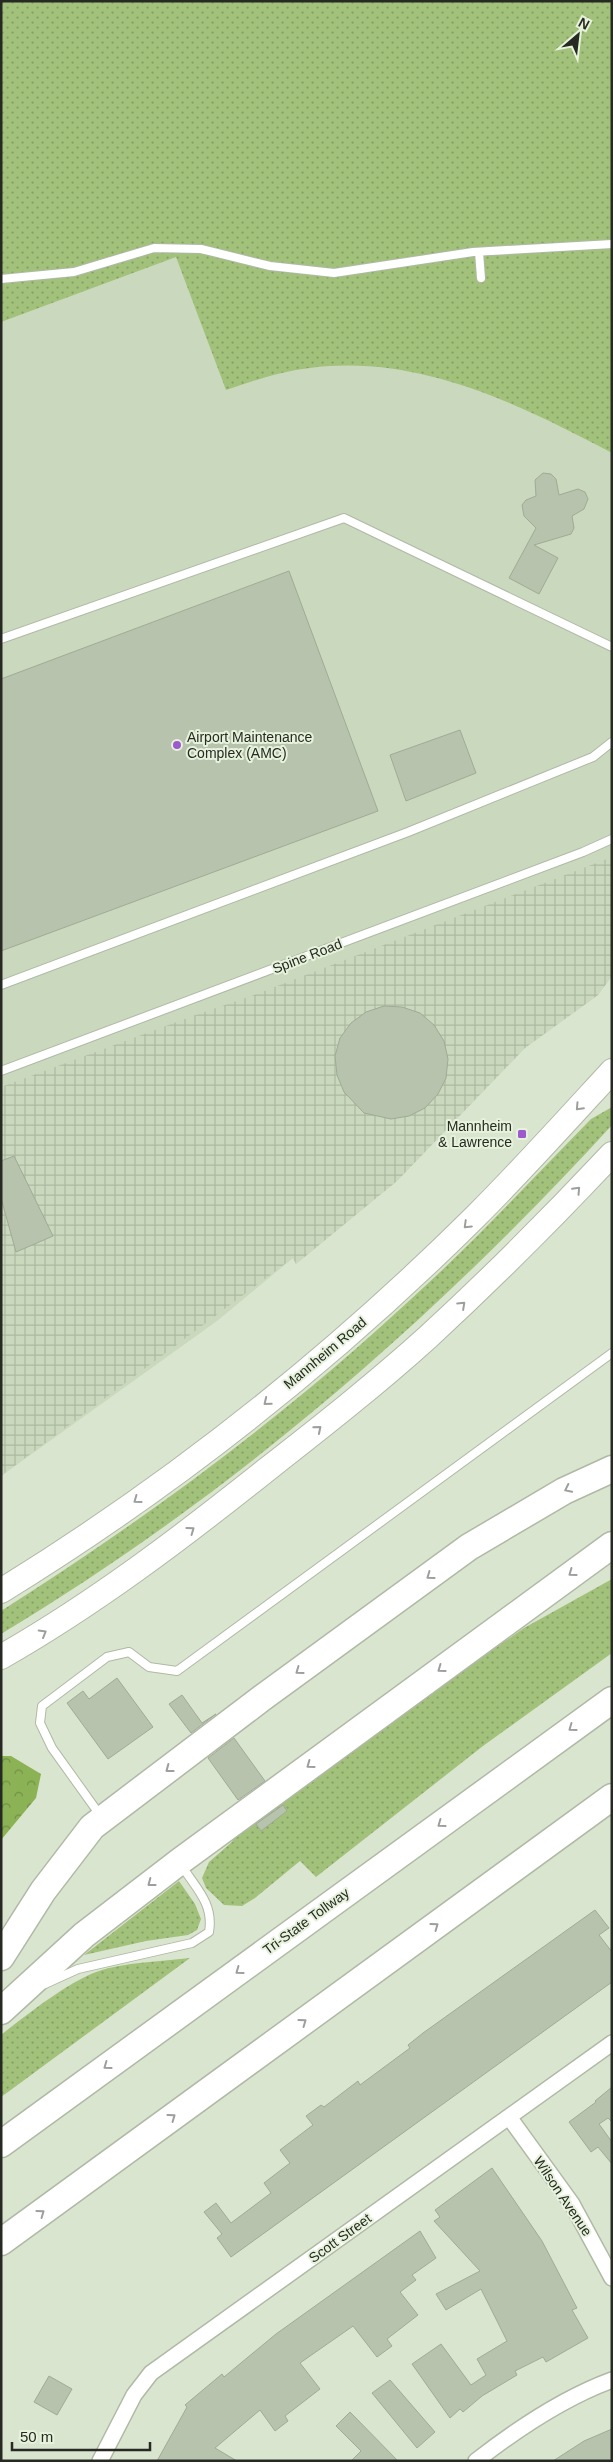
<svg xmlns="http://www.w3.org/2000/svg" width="613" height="2462" font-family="Helvetica,sans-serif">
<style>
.built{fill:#cad8bd}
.industrial{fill:url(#industrial-grid)}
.grass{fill:url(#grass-dots)}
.forest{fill:url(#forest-crowns)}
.building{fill:#b8c3ad;stroke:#a0aa96}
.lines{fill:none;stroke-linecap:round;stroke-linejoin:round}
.service-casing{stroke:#afb9a4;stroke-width:10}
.minor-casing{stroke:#afb9a4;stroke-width:18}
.primary-casing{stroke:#afb9a4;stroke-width:26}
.motorway-casing{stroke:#afb9a4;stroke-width:29}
.service{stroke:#fff;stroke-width:8}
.minor{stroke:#fff;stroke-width:15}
.primary{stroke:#fff;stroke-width:24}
.motorway{stroke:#fff;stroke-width:26}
.oneway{stroke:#9d9f9c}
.poi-dot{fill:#9d5acf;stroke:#e7f2dc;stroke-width:2}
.labels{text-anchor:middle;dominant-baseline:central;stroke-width:4;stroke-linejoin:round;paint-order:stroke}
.poi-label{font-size:14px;fill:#262a22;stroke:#e7f2dc;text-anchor:start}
.street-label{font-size:14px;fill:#262a22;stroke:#e7f2dc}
</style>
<defs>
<pattern id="industrial-grid" width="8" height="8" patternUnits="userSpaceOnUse" patternTransform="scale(1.25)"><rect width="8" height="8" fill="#cad8bd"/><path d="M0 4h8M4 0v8" fill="none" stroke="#adbaa2"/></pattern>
<pattern id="grass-dots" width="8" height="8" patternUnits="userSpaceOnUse" patternTransform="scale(1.25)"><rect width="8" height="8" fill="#a2c27b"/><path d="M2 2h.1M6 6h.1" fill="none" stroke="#849e64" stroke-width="1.8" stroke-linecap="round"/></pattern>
<pattern id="forest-crowns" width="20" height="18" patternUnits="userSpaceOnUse" patternTransform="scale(1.25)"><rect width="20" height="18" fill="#8bb255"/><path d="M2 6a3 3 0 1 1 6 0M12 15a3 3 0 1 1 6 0" fill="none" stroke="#719146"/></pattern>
</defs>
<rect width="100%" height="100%" fill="#dae5cf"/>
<!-- built -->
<path class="built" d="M1 1H612V976L598 995 525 1048 397 1181 296 1264 293 1258 217 1321 1 1476Z"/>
<!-- industrial -->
<path class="industrial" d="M612 857V976L598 995 525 1048 397 1181 296 1264 293 1258 1 1476V1087L190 1017 254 995Z"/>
<!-- grass -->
<path class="grass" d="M1 1H612V453C519 404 418 354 310 368 281 371 253 381 226 390L176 257 1 322Z
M612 1107V1125C432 1322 229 1497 1 1634V1611C146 1519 284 1417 410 1300 473 1243 531 1180 591 1119Z
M612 1579V1653L483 1746 316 1877 300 1861 255 1898 242 1906 224 1905 206 1888 202 1878 209 1862 233 1841 230 1833 524 1628Z
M179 1881 195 1904 201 1919 197 1930 188 1935 146 1941 84 1955Z
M190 1958 8 2092 1 2097V2035C28 2014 76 1975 109 1968 135 1962 164 1961 190 1958Z"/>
<!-- forest -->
<path class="forest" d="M1 1756H11L41 1774 36 1798 1 1840Z"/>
<!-- building -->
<path class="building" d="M543 473 551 474 556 479 559 495 578 489 585 492 588 499 584 509 572 516 574 528 571 534 534 545 558 558 539 594 509 578 536 528 524 516 522 505 526 500 536 496 535 480Z
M289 571 378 811 1 951V679Z
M460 730 476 773 406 801 390 755Z
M384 1006 402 1007 420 1013 434 1025 444 1041 448 1059 446 1078 438 1094 425 1108 409 1116 391 1119 364 1113 344 1092 337 1075 335 1056 340 1038 351 1023 366 1012Z
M14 1156 53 1236 16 1252 1 1198V1161Z
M117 1678 153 1727 108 1759 67 1703 83 1691 89 1699Z
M182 1695 202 1723 216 1714 191 1733 169 1704Z
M234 1738 265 1781 238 1800 208 1758Z
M283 1805 287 1811 261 1831 256 1824Z
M595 1910 609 1928 599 1935 612 1952V1982L231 2257 217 2238 222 2234 204 2212 216 2203 231 2223 271 2193 264 2183 290 2163 280 2150 313 2125 306 2116 321 2105 324 2107 358 2081 360 2085 410 2048 408 2045 423 2033Z
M612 2087V2122L608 2118 599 2124 612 2142V2164L598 2147 591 2152 569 2122 596 2102 595 2101Z
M492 2168 542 2241 577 2308 572 2310 588 2338 546 2362 543 2357 515 2371 517 2375 482 2396 463 2412 460 2409 450 2418 412 2364 441 2344 471 2385 486 2375 477 2359 507 2341 481 2289 446 2310 436 2294 480 2271 434 2221 440 2217 435 2210Z
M420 2231 436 2258 412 2275 416 2280 400 2292 418 2315 387 2339 392 2346 377 2357 353 2326 300 2363 320 2389 285 2416 288 2421 275 2431 260 2410 215 2448 237 2461H157L187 2407 185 2405 222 2374 224 2377 276 2334Z
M49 2376 72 2389 57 2415 34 2402Z
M390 2380 435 2432 417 2448 372 2393Z
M350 2412 398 2461H351L361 2451 336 2426Z
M612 2429V2461H553L584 2441Z"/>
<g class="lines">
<defs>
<path id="service" d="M479 252 481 278
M1 279 74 272 154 248 201 249 270 266 334 273 473 252 612 244
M1 639 344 518 612 647
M1 985 408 832 593 757 612 742
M1 1071 583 852 612 839
M100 1815 52 1748 40 1723 42 1706 107 1657 129 1652 149 1667 177 1671 612 1353
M45 1984 78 1969 192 1943 209 1932C214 1904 196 1888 181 1865"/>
<path id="minor" d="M509 2117 572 2204 612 2278
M100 2461 134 2395 151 2373 612 2043
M476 2461C517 2429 563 2398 612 2380"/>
<path id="primary" d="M1 1591C173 1485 333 1358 476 1216 523 1169 567 1120 612 1071
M1 1657C94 1604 181 1538 265 1471 320 1428 376 1384 428 1337 492 1278 553 1217 612 1154"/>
<path id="motorway" d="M1 1957 43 1891 92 1827 262 1698 469 1547 564 1491 612 1469
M1 2011 84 1935 179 1862 612 1545
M1 2144 612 1700
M1 2242 612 1797"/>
</defs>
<!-- service casing -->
<use href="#service" class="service-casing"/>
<!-- minor casing -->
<use href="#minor" class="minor-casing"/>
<!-- primary casing -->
<use href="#primary" class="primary-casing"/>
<!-- motorway casing -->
<use href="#motorway" class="motorway-casing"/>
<!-- service -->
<use href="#service" class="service"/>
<!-- minor -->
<use href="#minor" class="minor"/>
<!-- primary -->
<use href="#primary" class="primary"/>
<!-- motorway -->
<use href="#motorway" class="motorway"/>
</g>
<!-- one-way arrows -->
<defs><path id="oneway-chevron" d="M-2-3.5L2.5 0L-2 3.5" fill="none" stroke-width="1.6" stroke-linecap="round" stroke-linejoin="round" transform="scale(1.25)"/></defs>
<g class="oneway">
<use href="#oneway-chevron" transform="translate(579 1107) rotate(133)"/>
<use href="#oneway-chevron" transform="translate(577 1190) rotate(-47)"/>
<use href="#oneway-chevron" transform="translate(467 1225) rotate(136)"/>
<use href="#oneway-chevron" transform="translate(462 1305) rotate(-43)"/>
<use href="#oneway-chevron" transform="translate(267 1402) rotate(141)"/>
<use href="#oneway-chevron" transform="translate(318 1429) rotate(-40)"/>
<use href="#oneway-chevron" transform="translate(568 1489) rotate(154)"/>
<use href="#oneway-chevron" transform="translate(137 1500) rotate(144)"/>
<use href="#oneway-chevron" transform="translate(191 1530) rotate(-36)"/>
<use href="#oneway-chevron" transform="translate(572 1573) rotate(144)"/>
<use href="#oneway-chevron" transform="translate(430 1576) rotate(144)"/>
<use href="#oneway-chevron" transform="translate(43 1633) rotate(-30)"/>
<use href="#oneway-chevron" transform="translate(441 1669) rotate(144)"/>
<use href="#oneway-chevron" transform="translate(299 1671) rotate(144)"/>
<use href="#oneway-chevron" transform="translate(572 1728) rotate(144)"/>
<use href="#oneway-chevron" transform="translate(310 1765) rotate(144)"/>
<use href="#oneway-chevron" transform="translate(169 1769) rotate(143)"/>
<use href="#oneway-chevron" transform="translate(441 1824) rotate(144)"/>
<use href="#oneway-chevron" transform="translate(151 1883) rotate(143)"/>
<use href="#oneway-chevron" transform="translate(435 1926) rotate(-36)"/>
<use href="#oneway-chevron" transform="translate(239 1971) rotate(144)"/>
<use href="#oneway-chevron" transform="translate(303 2022) rotate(-36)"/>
<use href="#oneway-chevron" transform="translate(107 2066) rotate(144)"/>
<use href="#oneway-chevron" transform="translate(172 2117) rotate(-36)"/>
<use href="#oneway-chevron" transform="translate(41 2213) rotate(-36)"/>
</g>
<!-- markers -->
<g class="poi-dot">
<circle cx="177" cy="745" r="5"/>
<rect x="517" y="1129" width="10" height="10" rx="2.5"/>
</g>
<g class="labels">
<!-- poi labels -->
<g class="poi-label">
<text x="187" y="737">Airport Maintenance<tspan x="187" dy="16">Complex (AMC)</tspan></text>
<text x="512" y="1126" text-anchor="end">Mannheim<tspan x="512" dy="16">&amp; Lawrence</tspan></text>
</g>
<!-- street labels -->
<g class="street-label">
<text transform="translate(307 956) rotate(-21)">Spine Road</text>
<text transform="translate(325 1353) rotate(-40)">Mannheim Road</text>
<text transform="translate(306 1921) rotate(-36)">Tri-State Tollway</text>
<text transform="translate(563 2196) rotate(56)">Wilson Avenue</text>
<text transform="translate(340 2238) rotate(-36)">Scott Street</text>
</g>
</g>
<!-- border -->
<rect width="613" height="2462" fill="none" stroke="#262a22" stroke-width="5"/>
<!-- north arrow -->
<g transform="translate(578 35) rotate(28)" stroke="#e7f2dc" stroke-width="4" paint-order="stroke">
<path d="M0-4L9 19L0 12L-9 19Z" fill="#262a22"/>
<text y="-8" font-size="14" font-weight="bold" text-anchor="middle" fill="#262a22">N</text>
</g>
<!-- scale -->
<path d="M12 2442v8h138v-8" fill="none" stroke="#262a22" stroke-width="2.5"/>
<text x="20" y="2442" font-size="15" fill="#262a22" stroke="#e7f2dc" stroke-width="4" paint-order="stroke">50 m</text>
</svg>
